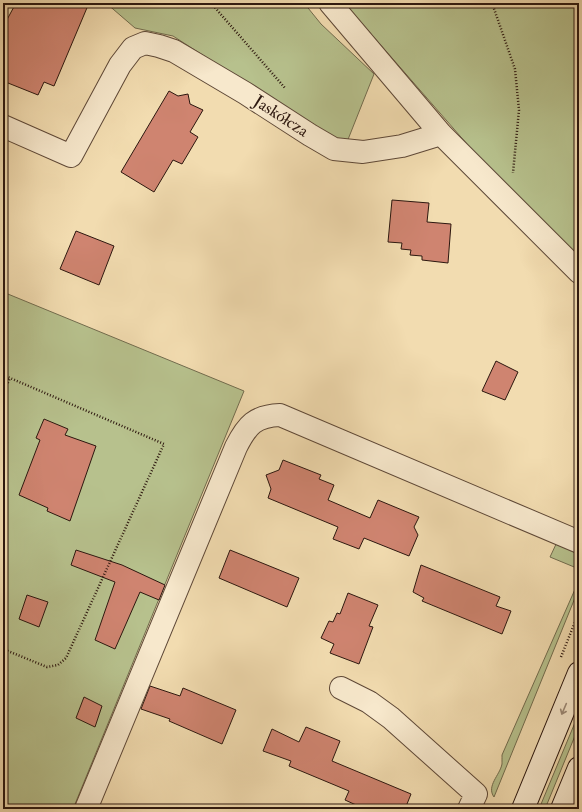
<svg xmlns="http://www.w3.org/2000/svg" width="582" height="812" font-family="'IM FELL Double Pica',serif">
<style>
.green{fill:#b7c18d;stroke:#726c4e}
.building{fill:#cf8470;stroke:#2c170f}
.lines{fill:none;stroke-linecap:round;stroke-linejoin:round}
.street-casing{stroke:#5e4837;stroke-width:24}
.secondary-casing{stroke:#2c170f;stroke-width:24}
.path{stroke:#2c170f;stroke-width:2.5;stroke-dasharray:1 2;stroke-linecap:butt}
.street{stroke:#f7e8cc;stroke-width:22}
.secondary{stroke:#f7e8cc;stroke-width:22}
.oneway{stroke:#9c8a77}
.labels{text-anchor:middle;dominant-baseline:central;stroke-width:3;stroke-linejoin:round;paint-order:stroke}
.street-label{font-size:17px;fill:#2c170f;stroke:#f7e8cc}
</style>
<rect width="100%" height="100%" fill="#f2dcb0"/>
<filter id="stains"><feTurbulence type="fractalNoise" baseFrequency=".005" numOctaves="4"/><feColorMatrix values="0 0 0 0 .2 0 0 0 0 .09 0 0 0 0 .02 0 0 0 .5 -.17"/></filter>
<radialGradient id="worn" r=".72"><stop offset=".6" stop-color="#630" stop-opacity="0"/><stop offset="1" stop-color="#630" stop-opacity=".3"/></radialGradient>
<!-- green -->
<path class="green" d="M106 3H304L321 24 374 74 347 142H338L173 36 135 28Z
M344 3H579V257L474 152Z
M3 292 244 391 73 809H3Z
M558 540 579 550V569L550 557Z
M576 587 579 588 494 797C486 786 500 775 502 764 502 762 502 758 502 755Z
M579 713V726L545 809H539Z"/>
<!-- building -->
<path class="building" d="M16 3H89L54 86 44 82 38 95 3 81V27Z
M169 91 178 96 188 94 190 104 203 110 190 132 198 137 182 164 173 160 154 192 121 172Z
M392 200 429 203 427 222 451 224 448 263 422 260V256L410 255 411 250 401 249 402 243 388 242Z
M76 231 114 246 99 285 60 269Z
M496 361 518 372 505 400 482 391Z
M44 419 68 429 65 435 96 446 70 521 47 511 48 508 19 495 40 440 36 438Z
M283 460 321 475 319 479 334 485 328 500 370 518 378 500 419 517 414 527 418 535 409 556 364 538 359 549 333 539 338 527 268 498 271 489 266 475 279 470Z
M76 550 122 565 165 585 159 600 140 592 115 649 95 640 115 582 71 565Z
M230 550 299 578 287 607 219 578Z
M421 565 500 597 496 606 511 611 502 634 422 601 424 598 413 592Z
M348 593 378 605 369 626 373 627 359 664 330 653 334 644 321 638 329 621 333 622 337 613 340 614Z
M27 595 48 602 39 627 19 619Z
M150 686 180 696 183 688 236 710 222 744 169 721 170 719 141 709Z
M84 697 102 706 95 727 76 718Z
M306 727 340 741 332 761 411 794 405 809H365L345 800 349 791 289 766 291 761 263 751 272 729 299 742Z"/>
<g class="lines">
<defs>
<path id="street" d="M330 3 441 134 579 272
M3 126 71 156 120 65 133 48 145 43 159 46 174 51 245 93 310 135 334 149 363 152 402 146 441 134
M341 688 369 702 391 718 476 794 469 809
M86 809 236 447C247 425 255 416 280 415L579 542"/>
<path id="secondary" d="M523 809 579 673
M562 809 579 768"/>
</defs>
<!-- street casing -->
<use href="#street" class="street-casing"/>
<!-- secondary casing -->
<use href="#secondary" class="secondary-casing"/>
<!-- path -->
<path class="path" d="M211 3 285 88
M492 3 515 69 519 110 513 173
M3 375 164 444 66 658 58 665 47 667 3 649
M3 394 10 378
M561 657 579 612"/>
<!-- street -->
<use href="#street" class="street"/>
<!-- secondary -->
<use href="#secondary" class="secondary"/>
</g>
<!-- one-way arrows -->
<defs><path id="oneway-shaft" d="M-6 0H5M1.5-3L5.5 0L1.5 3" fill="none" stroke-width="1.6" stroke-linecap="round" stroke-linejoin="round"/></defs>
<use class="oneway" href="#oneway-shaft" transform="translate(564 709) rotate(113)"/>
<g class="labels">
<!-- street labels -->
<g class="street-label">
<text transform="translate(281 116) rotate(33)">Jaskółcza</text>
</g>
</g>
<!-- margin -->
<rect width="582" height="812" fill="none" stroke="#f2dcb0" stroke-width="16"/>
<rect x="4" y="4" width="574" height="804" fill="none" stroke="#2c170f" stroke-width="2"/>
<rect x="8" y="8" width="566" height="796" fill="none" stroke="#2c170f"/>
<rect width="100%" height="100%" filter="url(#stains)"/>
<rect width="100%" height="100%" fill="url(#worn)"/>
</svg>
